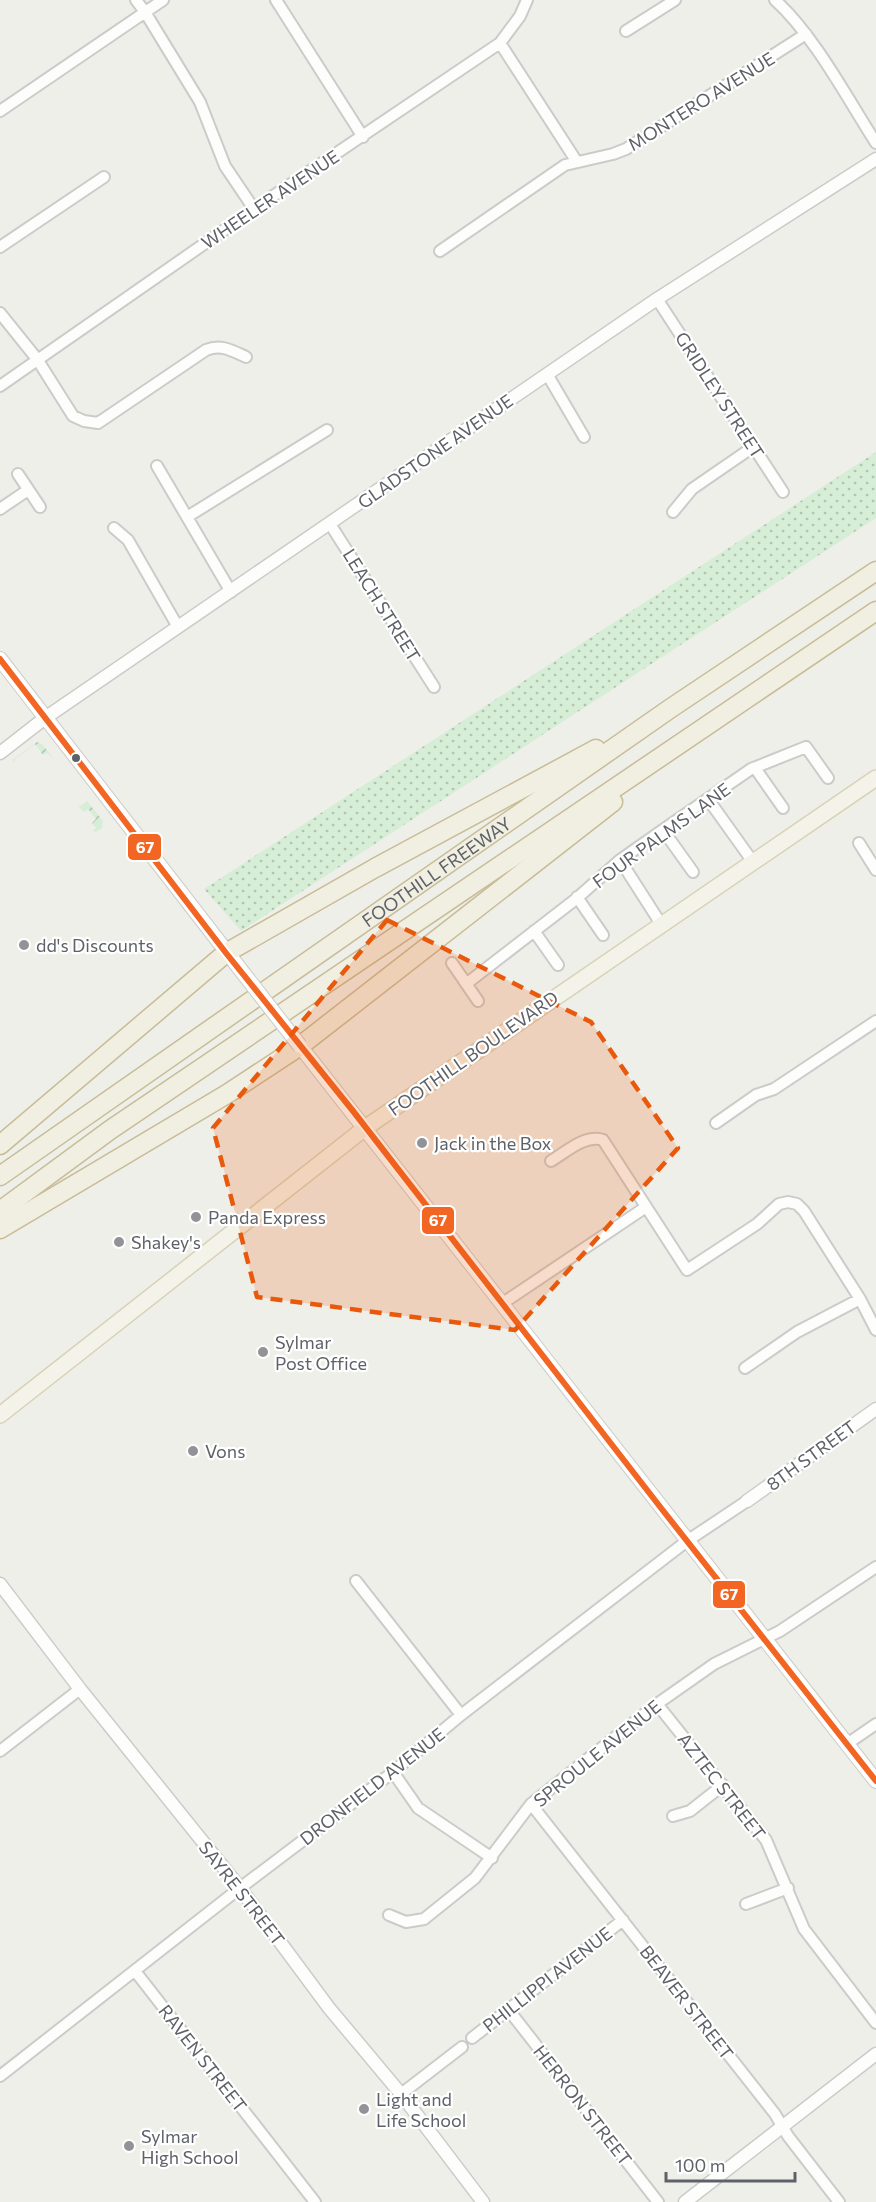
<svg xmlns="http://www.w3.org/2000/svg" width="876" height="2202" font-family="Commissioner,sans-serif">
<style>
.grass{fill:url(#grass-dots)}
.garden{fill:url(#garden-furrows)}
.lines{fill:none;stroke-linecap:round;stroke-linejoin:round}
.minor-casing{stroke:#cbccca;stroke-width:14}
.tertiary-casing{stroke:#cbccca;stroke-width:15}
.secondary-casing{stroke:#cbcccb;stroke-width:16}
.primary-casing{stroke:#d8d2b6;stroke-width:18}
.motorway-casing{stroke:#c8bc96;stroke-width:21}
.minor{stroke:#fdfdfc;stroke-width:10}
.tertiary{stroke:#fdfdfc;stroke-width:12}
.secondary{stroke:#fdfdfc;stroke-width:14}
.primary{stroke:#f4f3e9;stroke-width:15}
.motorway{stroke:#f1eee2;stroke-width:18}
.secondary-bridge-casing{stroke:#cbcccb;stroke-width:16;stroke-linecap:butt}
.secondary-bridge{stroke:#fdfdfc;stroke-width:14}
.bus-1-casing{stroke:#fff;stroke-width:10}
.bus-1{stroke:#f26522;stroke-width:6}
.marked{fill:#e8590c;fill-opacity:0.2;stroke:#e8590c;stroke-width:4.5;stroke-dasharray:12 8;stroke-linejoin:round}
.bus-dot{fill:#5e6268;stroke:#fff;stroke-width:2}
.poi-dot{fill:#919396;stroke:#fff;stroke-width:2}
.labels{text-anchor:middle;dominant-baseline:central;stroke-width:4.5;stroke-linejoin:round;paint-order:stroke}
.street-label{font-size:18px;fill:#5e6268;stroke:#fff}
.poi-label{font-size:18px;fill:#5e6268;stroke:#fff;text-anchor:start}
.line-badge{stroke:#fff;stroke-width:2}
.badge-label{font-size:16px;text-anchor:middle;font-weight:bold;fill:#fff}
</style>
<defs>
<pattern id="grass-dots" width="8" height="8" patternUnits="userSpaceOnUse" patternTransform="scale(1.5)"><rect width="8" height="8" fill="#d6edd6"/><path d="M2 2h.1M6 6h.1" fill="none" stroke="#b1c3b1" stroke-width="1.8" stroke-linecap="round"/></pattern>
<pattern id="garden-furrows" width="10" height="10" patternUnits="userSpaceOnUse" patternTransform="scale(1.5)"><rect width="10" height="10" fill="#d6edd6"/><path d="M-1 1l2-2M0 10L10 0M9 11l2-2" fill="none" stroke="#b1c3b1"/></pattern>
</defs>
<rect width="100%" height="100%" fill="#efefea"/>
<!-- grass -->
<path class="grass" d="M876 452V518L241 931 204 889Z"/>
<!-- garden -->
<path class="garden" d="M37 742 42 744 53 758 47 753 43 755 35 744 14 760 15 762H14L12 760Z
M87 801 103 821 102 827 96 832 92 831 96 828 92 823 96 819 88 809 84 812 79 807Z"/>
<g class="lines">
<defs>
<path id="minor" d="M136 0 145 12 200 102 225 166 254 209
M276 0 363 137
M775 0C814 35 847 98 876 143
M626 31 675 0
M500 43 577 162
M0 111 163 0
M0 247 104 177
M440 251 565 165 613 154 626 149 806 34
M657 299 783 492
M0 313 37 359 73 416 84 421 98 423 206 350C221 344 231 350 246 357
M547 374 584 437
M0 386 273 196 500 43 520 16 527 0
M157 466 231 592
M18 474 40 507
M0 509 28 490
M673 512 692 489 753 447
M187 517 327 430
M330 524 434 687
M114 528 128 540 178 627
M755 768 783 808
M708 799 753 862
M663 830 693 872
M859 843 876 870
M620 860 661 924
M577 897 603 935
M534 931 558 965
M452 963 478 1001
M466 984 576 899 620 860 667 827 751 769 806 747 828 778
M716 1123 756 1095 774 1089 876 1021
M551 1161C566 1152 585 1134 603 1140L687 1270 757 1224 779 1204 788 1202 797 1204 804 1211 860 1299 876 1330
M503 1303 646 1207
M745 1368 797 1332 860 1299
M356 1581 461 1715
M657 1704 766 1840 804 1929 876 2023
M847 1744 876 1724
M0 1751 80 1689
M393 1772 418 1808 492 1858
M531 1804 775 2114 788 2136 839 2202
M673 1816 690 1811 723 1785
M746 1904 788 1888
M389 1915 406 1922 424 1919 475 1878 531 1804 657 1704 714 1664 780 1631 876 1567
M135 1971 315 2202
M508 2009 658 2202
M472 2038 623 1920
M0 2076 240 1888 388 1776 461 1715 687 1541 747 1501
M401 2094 462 2047"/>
<path id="tertiary" d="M0 753 45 718 657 299 876 159
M747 1501 876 1409
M0 1584 80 1689 240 1888 329 2008 401 2094 483 2202
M685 2202 876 2054"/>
<path id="secondary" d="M0 659 240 969
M300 1046 876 1781"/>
<path id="primary" d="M0 1415 365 1128 876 778"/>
<g id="motorway">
<path d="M0 1145 226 953 375 868 596 749"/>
<path id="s1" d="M0 1176 671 708 876 571"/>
<path d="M0 1211 110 1130 876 611"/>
<path d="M0 1229 227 1094 300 1046 613 802"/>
</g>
</defs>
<!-- minor casing -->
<use href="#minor" class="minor-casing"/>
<!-- tertiary casing -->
<use href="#tertiary" class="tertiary-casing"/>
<!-- secondary casing -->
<use href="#secondary" class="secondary-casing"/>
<!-- primary casing -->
<use href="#primary" class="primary-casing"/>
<!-- motorway casing -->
<use href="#motorway" class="motorway-casing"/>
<!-- minor -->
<use href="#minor" class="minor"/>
<!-- tertiary -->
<use href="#tertiary" class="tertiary"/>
<!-- secondary -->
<use href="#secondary" class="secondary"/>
<!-- primary -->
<use href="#primary" class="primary"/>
<!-- motorway -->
<use href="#motorway" class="motorway"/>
<defs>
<path id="secondary-bridge" d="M240 969 300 1046"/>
</defs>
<!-- secondary-bridge casing -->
<use href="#secondary-bridge" class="secondary-bridge-casing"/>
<!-- secondary-bridge -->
<use href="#secondary-bridge" class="secondary-bridge"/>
<defs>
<path id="bus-1" d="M0 659 226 953 353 1111 661 1508 876 1781"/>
</defs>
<!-- bus-1 casing -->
<use href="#bus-1" class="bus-1-casing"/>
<!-- bus-1 -->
<use href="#bus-1" class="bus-1"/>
</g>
<!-- marked area -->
<path class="marked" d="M387 920 591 1022 678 1148 515 1330 257 1297 213 1128Z"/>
<!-- markers -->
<circle class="bus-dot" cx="76" cy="758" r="5"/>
<g class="poi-dot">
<circle cx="24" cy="945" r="6"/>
<circle cx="422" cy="1143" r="6"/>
<circle cx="196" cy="1217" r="6"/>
<circle cx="119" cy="1242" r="6"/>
<circle cx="263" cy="1352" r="6"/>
<circle cx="193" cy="1451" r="6"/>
<circle cx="364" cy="2109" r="6"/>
<circle cx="129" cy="2146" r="6"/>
</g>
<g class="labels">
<!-- street labels -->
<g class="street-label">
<text transform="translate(701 101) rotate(-32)">MONTERO AVENUE</text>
<text transform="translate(270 199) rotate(-34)">WHEELER AVENUE</text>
<text transform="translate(720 395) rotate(57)">GRIDLEY STREET</text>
<text transform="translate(435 451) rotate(-35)">GLADSTONE AVENUE</text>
<text transform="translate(382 605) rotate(58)">LEACH STREET</text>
<text transform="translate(661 835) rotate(-36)">FOUR PALMS LANE</text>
<text stroke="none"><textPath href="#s1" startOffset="532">FOOTHILL FREEWAY</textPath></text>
<text transform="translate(473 1053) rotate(-35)">FOOTHILL BOULEVARD</text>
<text transform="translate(811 1455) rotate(-36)">8TH STREET</text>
<text transform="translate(597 1753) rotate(-39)">SPROULE AVENUE</text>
<text transform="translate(372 1786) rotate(-38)">DRONFIELD AVENUE</text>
<text transform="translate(722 1786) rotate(52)">AZTEC STREET</text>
<text transform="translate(242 1893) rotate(52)">SAYRE STREET</text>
<text transform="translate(547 1979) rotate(-38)">PHILLIPPI AVENUE</text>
<text transform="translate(687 2002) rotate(52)">BEAVER STREET</text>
<text transform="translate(203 2058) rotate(52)">RAVEN STREET</text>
<text transform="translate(583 2105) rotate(52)">HERRON STREET</text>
</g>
<!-- poi labels -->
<g class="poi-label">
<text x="36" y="945">dd's Discounts</text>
<text x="434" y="1143">Jack in the Box</text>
<text x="208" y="1217">Panda Express</text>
<text x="131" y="1242">Shakey's</text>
<text x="275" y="1342">Sylmar<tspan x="275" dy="21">Post Office</tspan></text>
<text x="205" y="1451">Vons</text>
<text x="376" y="2099">Light and<tspan x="376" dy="21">Life School</tspan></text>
<text x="141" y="2136">Sylmar<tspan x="141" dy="21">High School</tspan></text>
</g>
</g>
<g class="line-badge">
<rect x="127" y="833" width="35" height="28" rx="6" fill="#f26522"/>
<rect x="421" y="1206" width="34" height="29" rx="6" fill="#f26522"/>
<rect x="712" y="1580" width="34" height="29" rx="6" fill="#f26522"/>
</g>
<g class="badge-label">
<text x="145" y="853">67</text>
<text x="438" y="1226">67</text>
<text x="729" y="1600">67</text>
</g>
<!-- scale -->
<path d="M666 2172v9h129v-9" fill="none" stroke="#5e6268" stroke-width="3"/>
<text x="675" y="2172" font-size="18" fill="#5e6268" stroke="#ffffff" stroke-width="4.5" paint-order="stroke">100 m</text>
</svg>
